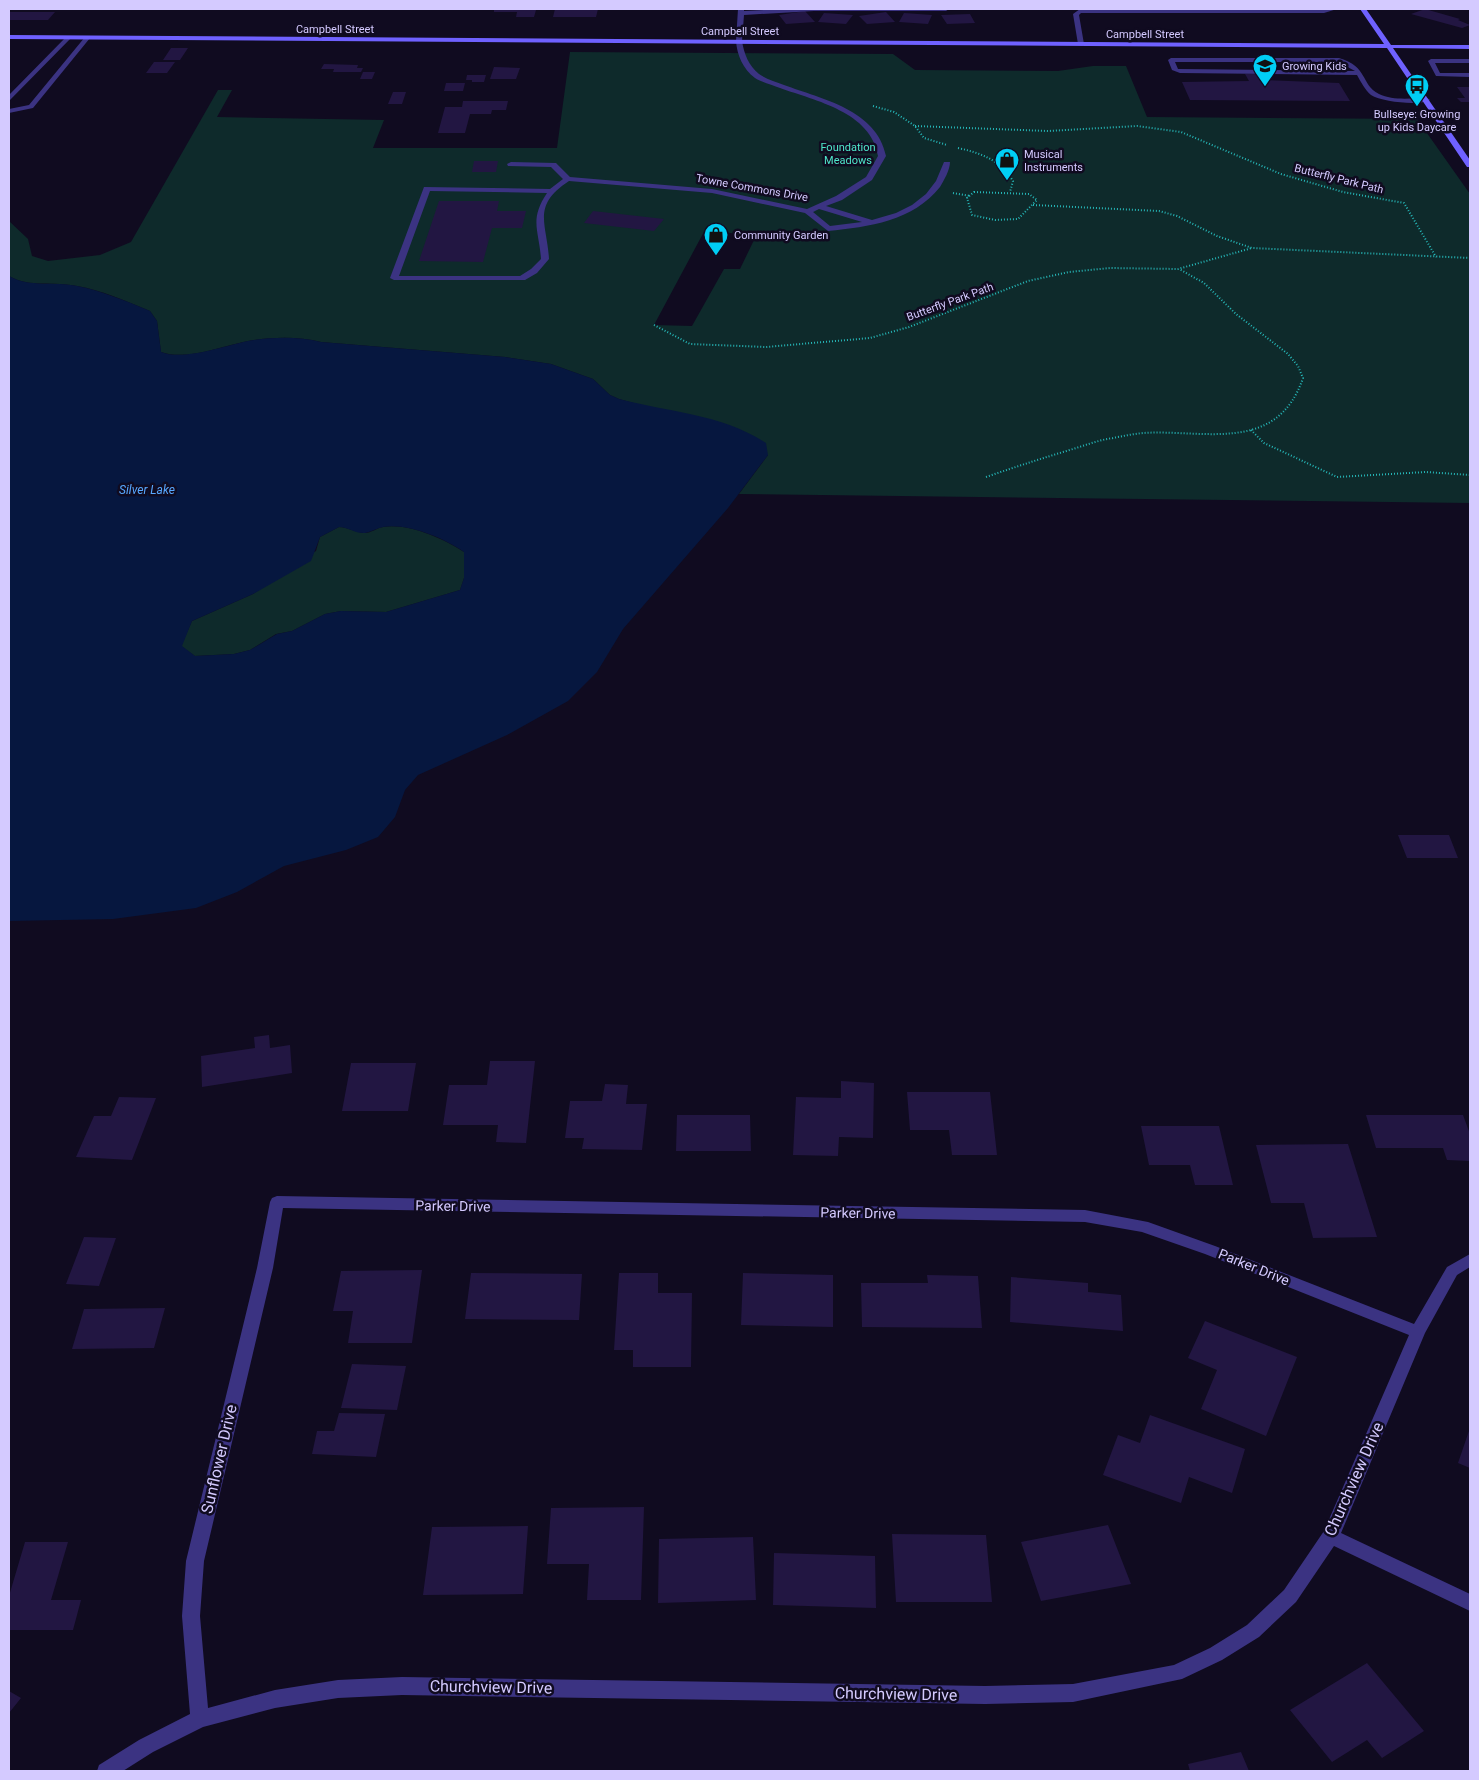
<svg xmlns="http://www.w3.org/2000/svg" width="1479" height="1780" font-family="Roboto,sans-serif">
<style>
.green{fill:#0e2a2b;fill-rule:evenodd}
.water{fill:#06173f;fill-rule:evenodd}
.building{fill:#221642}
.lines{fill:none;stroke-linecap:round;stroke-linejoin:round}
.path{stroke:#26b7b8;stroke-width:2;stroke-dasharray:1 2;stroke-linecap:butt}
.lane{fill:#3b3382;fill-rule:evenodd}
.street{fill:#3b3382;fill-rule:evenodd}
.secondary{fill:#6f61ff;fill-rule:evenodd}
.labels{text-anchor:middle;dominant-baseline:central;stroke-width:5;stroke-linejoin:round;paint-order:stroke}
.far-street-label{font-size:11px;fill:#d4caff;stroke:#100b20}
.far-poi-label{font-size:11px;fill:#d4caff;stroke:#100b20;text-anchor:start}
.far-park-label{font-size:11px;fill:#4fe6ca;stroke:#100b20}
.far-water-label{font-size:12px;font-style:italic;fill:#58a8ff;stroke:#100b20}
.street-label{font-size:14px;fill:#d4caff;stroke:#100b20}
.near-street-label{font-size:16px;fill:#d4caff;stroke:#100b20}
</style>
<rect width="100%" height="100%" fill="#100b20"/>
<!-- green -->
<path class="green" d="M570 52 893 54 915 70 1058 71 1093 66H1126L1147 117 1417 119 1470 194V503L739 494 768 455 644 406 619 399 610 395 593 379 551 364 505 357 321 342C297 336 272 337 248 341 222 346 187 361 161 352L157 321 150 311C126 301 101 290 77 286 54 281 30 288 9 276V221L28 239 32 256 48 261 100 255 131 242 218 90H232L217 117 384 120 373 148H557ZM706 228 755 238 740 269H724L692 326 654 325Z
M339 527C348 527 356 533 365 533 371 533 377 528 383 527 409 523 444 539 464 552V578L460 590 386 612 341 611 325 614 292 631 276 634 250 650 234 654 195 656 181 646 192 621 253 594 316 551 320 537Z"/>
<!-- water -->
<path class="water" d="M9 276C30 288 54 281 77 286 102 291 126 301 150 311L157 321 161 352C183 361 224 346 248 341 272 337 297 336 321 342L505 357 551 364 593 379 610 395 619 399C668 412 722 414 766 443L768 455 728 508 623 629 597 672 568 701 507 735 418 775 405 790 395 817 378 837 346 850 284 866 237 892 196 908 113 919 9 921ZM339 527C348 527 356 534 365 533 371 532 377 528 383 527 408 523 444 538 464 552V578L460 590 386 612 341 611 325 614 292 631 277 634 250 650 234 654 195 656 182 646 192 621 253 594 311 561 320 537Z"/>
<!-- building -->
<path class="building" d="M494 9H528L536 10 534 17H516L517 12H494Z
M555 9H598L596 17H553Z
M1425 9 1460 19 1458 20 1470 25 1462 28 1411 14Z
M805 11 815 22 786 24 779 15Z
M9 12H55L48 20H9Z
M886 12 895 22 867 24 859 16Z
M824 13 853 15 846 24 818 22Z
M904 13 932 15 928 24 899 22Z
M970 14 975 23 947 24 941 15Z
M171 48H188L180 60H163Z
M154 62H175L167 73H146Z
M324 64 358 65 357 68H363L361 72H333L334 69H321Z
M494 67 520 68 516 79H490Z
M363 72H375L372 79H360Z
M1245 74H1262L1266 80 1339 83 1350 101 1190 100 1182 82 1249 81Z
M467 75H486L484 82H472V80H466Z
M446 83H465L463 91H444Z
M1457 87H1470V102H1461L1457 98H1465Z
M393 92H406L402 104H388Z
M463 101H508L506 110H492L491 114H470L465 133H438L445 107H462Z
M474 161H498L496 172H472Z
M439 201H499L497 211H526L522 228H492L483 262 419 261Z
M593 211 664 219 654 231 584 223Z
M1398 835H1449L1458 858H1407Z
M269 1035 270 1048 290 1045 292 1073 202 1087 201 1056 255 1048 254 1037Z
M490 1061H535L526 1143 496 1142 498 1125H443L449 1085H487Z
M351 1063H416L408 1111H342Z
M841 1081 874 1083 873 1138 839 1137 838 1156 793 1155 796 1097 841 1098Z
M605 1084 628 1085 626 1104H647L642 1150 582 1149 584 1138H565L570 1101H602Z
M907 1092H990L997 1155H952L949 1130H910Z
M119 1097 156 1098 132 1160 76 1157 94 1116H111Z
M677 1115H750L751 1151H676Z
M1366 1115H1463L1470 1134V1161L1447 1160 1443 1148H1376Z
M1141 1126H1219L1233 1185H1195L1190 1165H1149Z
M1348 1144 1377 1237 1313 1238 1304 1203H1271L1256 1145Z
M84 1237 116 1238 99 1286 66 1284Z
M422 1270 412 1343H348L353 1311H333L341 1271Z
M471 1273 582 1274 579 1320 465 1319Z
M619 1273H658V1293H692L691 1367H633V1350H614Z
M743 1273 833 1275V1327L741 1325Z
M927 1275 978 1276 982 1328 862 1327 861 1283H928Z
M1011 1277 1088 1283V1292L1121 1295 1123 1331 1010 1322Z
M165 1308 154 1348 72 1349 84 1309Z
M1205 1321 1297 1357 1266 1436 1201 1409 1217 1370 1188 1358Z
M352 1364 406 1366 397 1410 341 1408Z
M339 1413 385 1414 376 1457 312 1454 317 1431H334Z
M1150 1415 1245 1449 1232 1493 1189 1477 1181 1503 1103 1475 1118 1435 1140 1443Z
M1470 1428V1468L1458 1463Z
M644 1507 641 1600H587L589 1564H547L551 1508Z
M1108 1525 1131 1584 1041 1601 1021 1542Z
M528 1526 523 1594 423 1595 432 1527Z
M892 1534 986 1535 992 1602H896Z
M753 1537 756 1600 658 1603 659 1539Z
M25 1542H68L51 1600H81L73 1630H9V1596Z
M774 1553 875 1556 876 1608 773 1605Z
M1367 1663 1424 1731 1382 1758 1367 1740 1332 1762 1290 1710Z
M9 1691 21 1698 9 1713Z
M1241 1752 1249 1771H1190L1188 1764Z"/>
<g class="lines">
<!-- path -->
<path class="path" d="M873 106 894 112 915 126 924 138 947 145
M915 126 1048 131 1137 126 1181 132 1281 174 1343 192 1404 203 1436 257
M958 148C981 153 1000 160 1013 181L1010 192
M974 192 1029 194 1037 200 1018 219 995 220 972 215 967 198Z
M953 193 970 196
M1033 205 1159 211 1177 216 1217 236 1252 248 1470 258
M654 325 690 344 766 347 870 338 909 327 1028 281 1069 272 1110 268 1178 269 1252 248
M1251 430 1264 443 1337 477 1426 472 1470 475
M986 477C1015 467 1043 458 1073 449 1086 445 1099 440 1113 438 1123 436 1133 434 1143 433 1203 429 1277 455 1303 378L1298 366 1288 354 1236 314 1204 283 1179 269"/>
<!-- lane -->
<path class="lane" d="M1080 9H1337L1324 13H1081L1079 15 1084 44 1081 46 1078 44 1073 14Z
M66 37 71 38 9 101V95Z
M85 37 90 38 33 108 9 113V109L29 105Z
M739 39 742 41C744 54 749 66 759 74 766 79 776 82 784 85 822 99 877 110 886 156L872 180 842 200 826 206 872 220 896 213 912 205 926 194 936 181 944 162H950C950 170 944 180 940 187 913 221 869 227 828 231L805 213 712 193 569 181C531 206 547 223 549 259L537 273 525 280H394L390 278 424 187 550 189 563 179 551 167 508 166 507 164 511 162 556 163 570 177 712 189 807 209 836 196 866 177 878 156C871 112 816 101 780 88 772 85 761 82 755 78 743 69 737 55 736 41ZM430 191 547 193C529 220 539 230 541 259L531 269 520 276H399ZM819 209 862 222 830 226 813 212Z
M1171 58H1339C1369 67 1360 84 1379 94 1393 101 1412 98 1427 98L1430 100C1420 106 1382 102 1371 95 1365 90 1361 82 1357 75L1180 73 1172 70 1168 60ZM1175 62H1338L1355 71 1180 69H1178Z
M1470 59V63H1435L1440 73H1470V77L1436 76 1428 61 1431 59Z"/>
<!-- street -->
<path class="street" d="M738 9H744V11L785 9H949L946 11H814L744 15 742 41 739 43 736 41Z
M277 1196 1085 1210 1148 1222 1215 1246 1414 1324 1447 1267 1470 1254V1267L1457 1275 1425 1333 1341 1533 1470 1594V1611L1334 1546 1296 1602 1259 1637 1222 1660 1182 1679 1073 1702 985 1704 402 1695 338 1698 275 1708 203 1727 153 1752 123 1771H97L99 1765 139 1740 190 1714 182 1616 186 1561 257 1268 270 1202 272 1198ZM283 1208 1085 1222 1142 1232 1205 1254 1409 1335 1324 1531 1284 1590 1247 1625 1210 1648 1174 1665 1073 1684 985 1686 402 1677 338 1680 275 1690 208 1708 200 1616 204 1561 273 1268Z"/>
<!-- secondary -->
<path class="secondary" d="M1360 9H1366L1391 45H1470V49L1393 48 1470 160V167H1467L1387 48 9 39V35L1384 44Z"/>
</g>
<!-- icons -->
<defs>
<symbol id="school-pin" viewBox="-11 -11 22 30"><path d="M0 17L-7.5 6A9.5 9.5 0 1 1 7.5 6Z" fill="#00cef5" stroke="#100b20"/><path d="M0-5L7-2L0 1L-7-2ZM-4 1L0 2.5L4 1V4Q0 6-4 4Z" fill="#111"/></symbol>
<symbol id="bus-pin" viewBox="-11 -11 22 30"><path d="M0 17L-7.5 6A9.5 9.5 0 1 1 7.5 6Z" fill="#00cef5" stroke="#100b20"/><path d="M-5-6H5V4H4V6H2V4H-2V6H-4V4H-5ZM-3.5-4V0h7V-4ZM-3.5 1.2v1.5H-2V1.2ZM2 1.2v1.5H3.5V1.2Z" fill="#111"/></symbol>
<symbol id="shop-pin" viewBox="-11 -11 22 30"><path d="M0 17L-7.5 6A9.5 9.5 0 1 1 7.5 6Z" fill="#00cef5" stroke="#100b20"/><path d="M-5-2.5h2.3a2.7 3.5 0 0 1 5.4 0H5L5.5 6h-11ZM-1.5-2.5h3a1.5 2.3 0 0 0-3 0Z" fill="#111"/></symbol>
</defs>
<g fill-rule="evenodd">
<use href="#school-pin" x="1251" y="52" width="28" height="38"/>
<use href="#bus-pin" x="1403" y="72" width="28" height="38"/>
<use href="#shop-pin" x="993" y="146" width="28" height="38"/>
<use href="#shop-pin" x="702" y="221" width="28" height="38"/>
</g>
<g class="labels">
<!-- far-street labels -->
<g class="far-street-label">
<text x="335" y="29">Campbell Street</text>
<text x="740" y="31">Campbell Street</text>
<text x="1145" y="34">Campbell Street</text>
<text transform="translate(1339 179) rotate(14)">Butterfly Park Path</text>
<text transform="translate(752 188) rotate(10)">Towne Commons Drive</text>
<text transform="translate(950 302) rotate(-20)">Butterfly Park Path</text>
</g>
<!-- far-poi labels -->
<g class="far-poi-label">
<text x="1282" y="66">Growing Kids</text>
<text x="1417" y="114" text-anchor="middle">Bullseye: Growing<tspan x="1417" dy="13">up Kids Daycare</tspan></text>
<text x="1024" y="154">Musical<tspan x="1024" dy="13">Instruments</tspan></text>
<text x="734" y="235">Community Garden</text>
</g>
<!-- far-park labels -->
<g class="far-park-label">
<text x="848" y="147">Foundation<tspan x="848" dy="13">Meadows</tspan></text>
</g>
<!-- far-water labels -->
<g class="far-water-label">
<text x="147" y="490">Silver Lake</text>
</g>
<!-- street labels -->
<g class="street-label">
<text transform="translate(453 1206) rotate(1)">Parker Drive</text>
<text transform="translate(858 1213) rotate(1)">Parker Drive</text>
<text transform="translate(1254 1267) rotate(22)">Parker Drive</text>
</g>
<!-- near-street labels -->
<g class="near-street-label">
<text transform="translate(219 1459) rotate(-77)">Sunflower Drive</text>
<text transform="translate(1354 1479) rotate(-66)">Churchview Drive</text>
<text transform="translate(491 1687) rotate(1)">Churchview Drive</text>
<text transform="translate(896 1694) rotate(1)">Churchview Drive</text>
</g>
</g>
<!-- border -->
<rect width="1479" height="1780" fill="none" stroke="#d4caff" stroke-width="20"/>
</svg>
